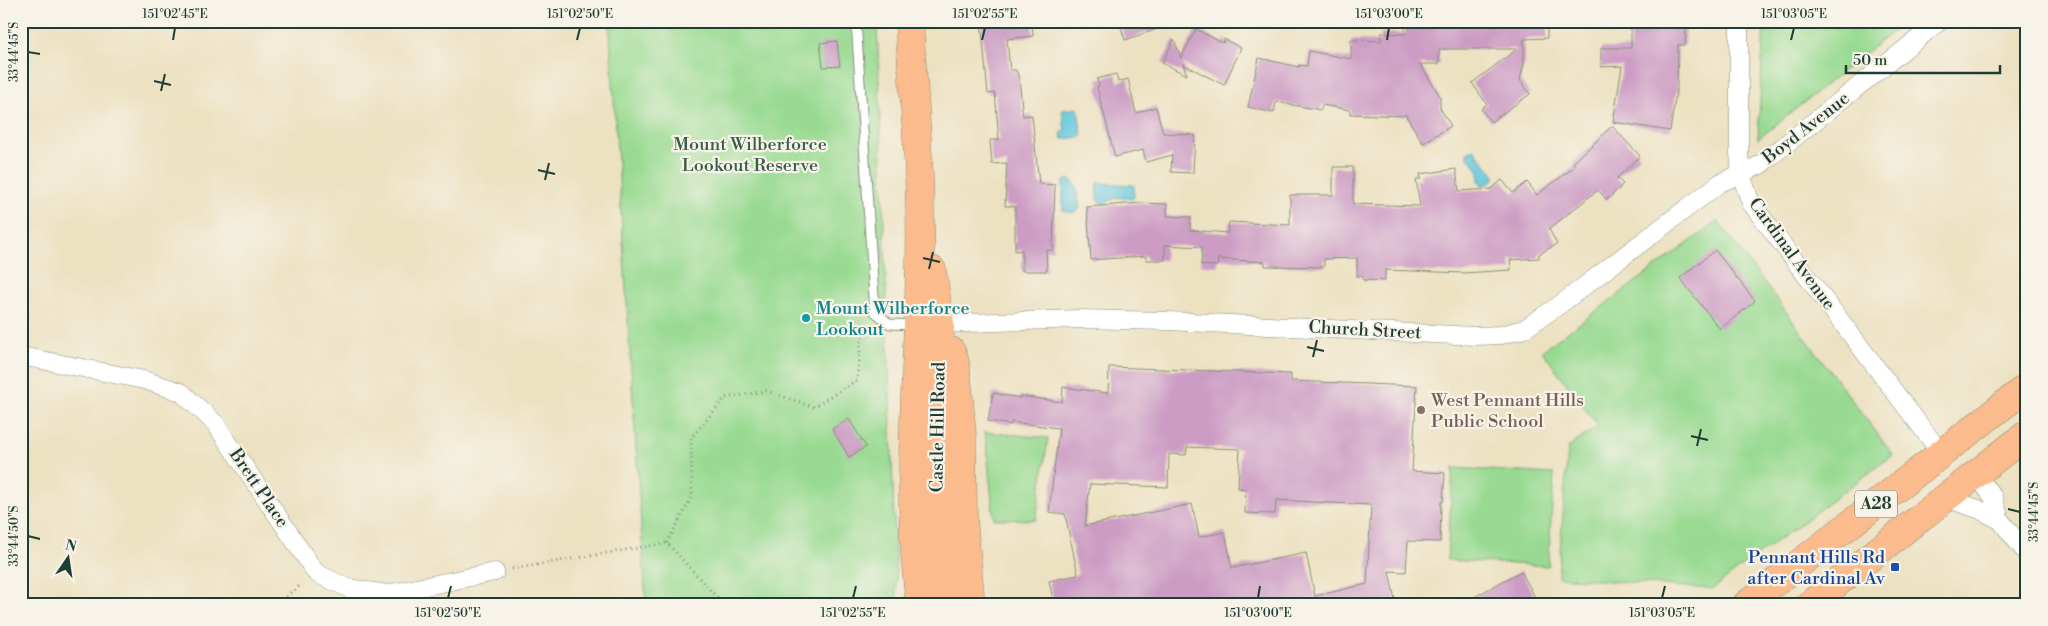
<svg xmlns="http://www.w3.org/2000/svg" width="2048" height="626" font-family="'Libre Bodoni',serif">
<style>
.green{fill:#98da91;stroke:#5c8c62}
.water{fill:#60c7dc;stroke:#408288}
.building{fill:#cc9cc4;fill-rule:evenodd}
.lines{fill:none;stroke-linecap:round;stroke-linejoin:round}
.lane-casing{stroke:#868f7a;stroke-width:11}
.street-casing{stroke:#868f7a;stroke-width:19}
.primary-casing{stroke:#868f7a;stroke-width:29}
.highway-casing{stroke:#868f7a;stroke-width:29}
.path{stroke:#868f7a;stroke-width:3;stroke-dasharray:1 4;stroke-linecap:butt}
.lane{stroke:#fff;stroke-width:9}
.street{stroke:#fff;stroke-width:18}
.primary{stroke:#fbbb8c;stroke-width:28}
.highway{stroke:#fbbb8c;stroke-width:28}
.ticks{fill:none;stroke:#1f3d34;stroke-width:2}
.culture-dot{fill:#0f9aa8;stroke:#f7f3e8;stroke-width:2}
.education-dot{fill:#8d6e63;stroke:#f7f3e8;stroke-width:2}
.transit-dot{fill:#1a4fb4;stroke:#f7f3e8;stroke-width:2}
.labels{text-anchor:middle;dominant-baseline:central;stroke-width:4.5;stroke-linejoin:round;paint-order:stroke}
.shield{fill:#f7f3e8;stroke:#60746a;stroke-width:1}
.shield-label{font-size:16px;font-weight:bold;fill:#1f3d34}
.street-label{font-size:18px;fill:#1f3d34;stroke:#f7f3e8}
.park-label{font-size:18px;fill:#375c47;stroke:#f7f3e8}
.culture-label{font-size:18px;fill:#0d838f;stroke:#f7f3e8;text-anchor:start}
.education-label{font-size:18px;fill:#785e54;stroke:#f7f3e8;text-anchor:start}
.transit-label{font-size:18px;fill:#164399;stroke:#f7f3e8;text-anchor:end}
.neatline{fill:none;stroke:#1f3d34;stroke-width:2}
.ticks-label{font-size:12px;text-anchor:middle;fill:#1f3d34}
</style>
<rect width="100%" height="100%" fill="#f7f3e8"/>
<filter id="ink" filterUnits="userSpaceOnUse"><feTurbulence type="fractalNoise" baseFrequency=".02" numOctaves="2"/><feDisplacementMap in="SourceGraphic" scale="10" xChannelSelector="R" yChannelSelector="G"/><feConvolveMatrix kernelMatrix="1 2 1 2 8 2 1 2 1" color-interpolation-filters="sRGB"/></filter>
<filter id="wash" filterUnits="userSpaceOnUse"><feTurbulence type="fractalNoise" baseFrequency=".0096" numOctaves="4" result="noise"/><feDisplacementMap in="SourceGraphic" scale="20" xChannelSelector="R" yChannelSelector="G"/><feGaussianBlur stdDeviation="1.12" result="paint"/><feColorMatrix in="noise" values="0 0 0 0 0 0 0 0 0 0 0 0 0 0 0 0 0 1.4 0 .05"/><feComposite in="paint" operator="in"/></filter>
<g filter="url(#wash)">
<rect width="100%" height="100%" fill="#ece1c1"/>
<!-- green -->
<path class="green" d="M609 21H877L897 605H646Z
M1764 21H1906L1758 139Z
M1718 221 1893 455 1712 589 1558 577 1568 448 1598 426 1542 351Z
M985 432 1048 438 1036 520 994 519Z
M1453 468 1554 474 1548 566 1447 560Z"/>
<!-- water -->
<path class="water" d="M1078 108 1082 137 1062 139 1061 132 1065 131 1062 110Z
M1474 149 1496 177 1488 184 1482 185 1479 181V171L1466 154Z
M1065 180H1071L1076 185 1080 208C1075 213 1069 214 1063 210V183Z
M1098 183 1134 185V197L1132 199 1117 197 1104 204 1097 200Z"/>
<g id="blocks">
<!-- building -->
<path class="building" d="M981 21H1032L1033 36 1007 39 1010 70H1016L1019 78 1023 116 1032 115 1039 184 1055 185 1053 250H1046L1047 271H1022V250L1015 251V206H1005L1007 163 992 164 990 140H999L995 93 988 94Z
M1119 21H1172V24L1125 40Z
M1405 21H1547V38L1524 39V63L1520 80 1530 94 1491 122 1481 109 1487 104 1472 83 1517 49H1439V64H1420L1440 96V108L1451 126 1423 143 1405 114 1403 116 1350 114V110L1322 105 1321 110 1276 102 1274 113 1248 107 1259 58 1299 67V65L1307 66 1309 51 1351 59V40L1381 41V33L1405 34Z
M1631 26 1686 27 1685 45H1678L1677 86 1670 131 1613 122 1622 66 1601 67V48H1631Z
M1196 29 1223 43 1224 39 1241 48 1224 85 1183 64 1187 75 1162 63 1174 39 1181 58Z
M837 41 840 66 823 67 820 43Z
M1116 74 1118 82 1128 79 1136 113 1156 107 1163 133 1195 135 1193 173 1171 172 1172 155 1146 162 1143 150 1115 157 1097 87 1099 86 1097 79Z
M1612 126 1640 156 1617 178 1623 184 1607 200 1598 190 1549 229 1557 244 1539 254V258L1510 260 1511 270 1464 273 1385 270V281L1363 280V276H1357V258L1324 259V267L1265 266V262L1218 259 1217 266 1201 265 1202 247 1165 245V260H1146V256L1091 260 1087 207 1141 203 1167 204V216L1191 217 1190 230 1228 233 1229 222 1290 225V195H1333V167H1353V204L1420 206 1416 179H1421L1420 174 1456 169 1459 191 1491 189 1502 180 1513 193 1527 182 1537 195 1575 166 1573 163Z
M1715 250 1755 301 1720 329 1680 278Z
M1109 367 1291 374V381L1417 386 1412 471 1445 473 1443 502H1441L1440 542 1408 541 1406 572 1389 571 1396 605H1054L1049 581 1078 575 1065 514 1049 512 1059 428 1011 422V425L988 421 993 393 1020 398V396L1062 402 1063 387 1108 393ZM1187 447 1240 449 1238 488 1246 489 1245 513 1275 514 1276 500 1371 505 1367 584 1315 596 1306 553 1232 568 1225 532 1199 537 1192 504 1085 526 1090 484 1168 487 1169 454 1186 455Z
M849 419 866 447 849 457 832 429Z
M1521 571 1539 605H1460Z"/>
</g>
</g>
<g filter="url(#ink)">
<use href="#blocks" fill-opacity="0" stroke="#868f7a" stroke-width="1"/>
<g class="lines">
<defs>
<path id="lane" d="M856 21 875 312 890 324 914 325"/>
<path id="street" d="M1739 21V153L1741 175 1751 203 1941 453
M940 324 1077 319 1168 321 1475 336 1501 335 1524 329 1558 306 1720 183 1760 165 1940 21
M21 356 144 380 181 392 215 423 316 573 348 588 387 594 495 572
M1976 474 1993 497 2000 520 2027 554
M1945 498 1978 509 2000 520"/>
<path id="primary" d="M909 21C914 101 922 180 920 260 918 375 905 490 920 605
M932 270 940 324 938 513 939 552 946 605
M951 351 955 362 958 387 962 436 963 519 971 605"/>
<path id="highway" d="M1746 605 2027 387
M1809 605 2027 434"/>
</defs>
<!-- lane casing -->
<use href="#lane" class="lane-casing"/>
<!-- street casing -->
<use href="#street" class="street-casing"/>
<!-- primary casing -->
<use href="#primary" class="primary-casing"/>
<!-- highway casing -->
<use href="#highway" class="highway-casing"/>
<!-- path -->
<path class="path" d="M667 543 692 497 691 438 725 398 766 391 814 407 857 380 861 342 869 324
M512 569 667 543 724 605
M274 605 302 584"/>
<!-- lane -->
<use href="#lane" class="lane"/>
<!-- street -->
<use href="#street" class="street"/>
<!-- primary -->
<use href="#primary" class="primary"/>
<!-- highway -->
<use href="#highway" class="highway"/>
</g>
</g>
<!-- ticks -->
<path class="ticks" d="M173 40 175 28M577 40 580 28M982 40 985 28M1387 40 1389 28M1791 40 1794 28M28 52 40 54M154 81 171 85M161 91 165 74M538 170 555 174M545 180 549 163M923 258 940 262M929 269 933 252M1307 347 1324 351M1313 357 1317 340M1691 436 1708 440M1697 446 1701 429M2008 509 2020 512M28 536 40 539M448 598 451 586M853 598 856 586M1258 598 1260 586M1662 598 1665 586"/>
<!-- markers -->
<circle class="culture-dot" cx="806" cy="318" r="5"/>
<circle class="education-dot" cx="1421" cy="410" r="5"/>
<rect class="transit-dot" x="1890" y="562" width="10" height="10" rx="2.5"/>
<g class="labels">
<!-- shield labels -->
<rect class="shield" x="1855" y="490.5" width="42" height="27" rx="4"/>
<g class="shield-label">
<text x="1876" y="504">A28</text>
</g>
<!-- street labels -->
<g class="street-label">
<text transform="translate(1806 128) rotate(-38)">Boyd Avenue</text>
<text transform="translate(1792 254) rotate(54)">Cardinal Avenue</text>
<text transform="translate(1365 330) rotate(3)">Church Street</text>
<text transform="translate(938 427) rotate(-89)">Castle Hill Road</text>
<text transform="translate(259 488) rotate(56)">Brett Place</text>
</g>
<!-- park labels -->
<g class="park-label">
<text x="750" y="144">Mount Wilberforce<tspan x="750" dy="21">Lookout Reserve</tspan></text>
</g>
<!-- culture labels -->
<g class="culture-label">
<text x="816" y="308">Mount Wilberforce<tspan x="816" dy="21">Lookout</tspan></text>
</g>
<!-- education labels -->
<g class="education-label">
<text x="1431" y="400">West Pennant Hills<tspan x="1431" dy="21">Public School</tspan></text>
</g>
<!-- transit labels -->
<g class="transit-label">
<text x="1885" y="557">Pennant Hills Rd<tspan x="1885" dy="21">after Cardinal Av</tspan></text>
</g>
</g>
<!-- margin -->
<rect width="2048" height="626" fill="none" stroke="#f7f3e8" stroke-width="55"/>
<!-- north arrow -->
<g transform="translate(68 558) rotate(13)" stroke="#f7f3e8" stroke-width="4" paint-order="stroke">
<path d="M0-4L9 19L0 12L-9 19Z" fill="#1f3d34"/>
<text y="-8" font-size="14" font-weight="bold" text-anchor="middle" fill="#1f3d34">N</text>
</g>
<!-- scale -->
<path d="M1846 65v8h154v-8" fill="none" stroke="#1f3d34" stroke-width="2.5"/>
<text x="1853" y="65" font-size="15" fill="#1f3d34" stroke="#f7f3e8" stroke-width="4" paint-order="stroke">50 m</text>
<rect x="28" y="28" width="1992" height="570" class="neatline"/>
<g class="ticks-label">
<text x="175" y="18">151°02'45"E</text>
<text x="580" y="18">151°02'50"E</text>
<text x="985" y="18">151°02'55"E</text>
<text x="1389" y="18">151°03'00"E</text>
<text x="1794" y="18">151°03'05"E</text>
<text transform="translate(14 52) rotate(-90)" y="4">33°44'45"S</text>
<text transform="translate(2034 512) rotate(-90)" y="4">33°44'45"S</text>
<text transform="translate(14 536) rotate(-90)" y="4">33°44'50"S</text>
<text x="448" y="617">151°02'50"E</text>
<text x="853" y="617">151°02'55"E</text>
<text x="1258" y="617">151°03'00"E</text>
<text x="1662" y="617">151°03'05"E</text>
</g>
</svg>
